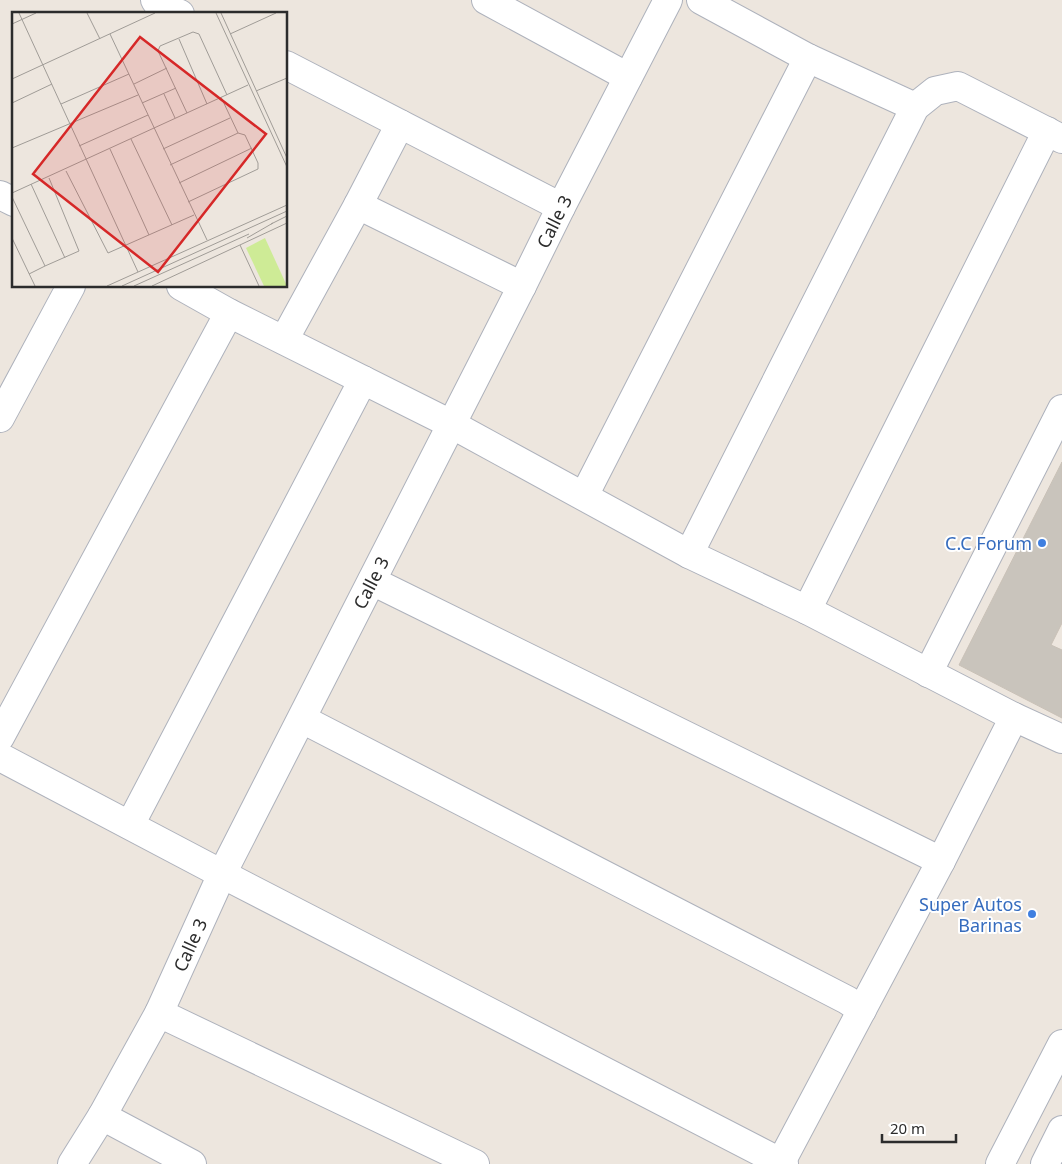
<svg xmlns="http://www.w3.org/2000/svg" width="1062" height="1164" font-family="'Noto Sans',sans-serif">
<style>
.building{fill:#c9c4bc;stroke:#c9c1b7}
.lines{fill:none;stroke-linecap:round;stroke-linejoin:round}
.minor-casing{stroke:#aeb2bc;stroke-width:30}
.tertiary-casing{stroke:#aeb2bc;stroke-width:30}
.secondary-casing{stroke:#aeb2bc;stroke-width:30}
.minor{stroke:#fff;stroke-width:28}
.tertiary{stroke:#fff;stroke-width:28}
.secondary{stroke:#fff;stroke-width:28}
.shop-dot{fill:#3f7fe0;stroke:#fff;stroke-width:2}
.labels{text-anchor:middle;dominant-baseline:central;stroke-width:4;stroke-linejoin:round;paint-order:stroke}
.street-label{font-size:18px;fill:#2c2c2c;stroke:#fff}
.shop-label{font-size:18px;fill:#366cbe;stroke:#fff;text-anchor:end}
.inset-road{fill:none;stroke:#a09c97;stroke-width:1}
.view{fill:#d62828;fill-opacity:0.15;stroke:#d62828;stroke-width:2.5}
.inset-edge{fill:none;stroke:#2c2c2c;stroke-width:2.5}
</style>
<rect width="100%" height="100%" fill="#ede6de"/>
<!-- building -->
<path class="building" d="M1062 462V623L1051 645 1062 650V718L959 665Z"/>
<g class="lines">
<defs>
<g id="minor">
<path d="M155 0 157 3 180 14"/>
<path d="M486 0 628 77"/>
<path d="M701 0 808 58 915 107"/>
<path d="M286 65 561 207"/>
<path d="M0 195 14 202"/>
<path d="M358 205 522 286"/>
<path d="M181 286 229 313 451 424 689 554 807 610 1014 717 1062 739"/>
<path d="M284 340 358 205 400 124"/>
<path d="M0 418 71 286"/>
<path d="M584 496 808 58"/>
<path d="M689 554 915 107 935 91 958 86 1062 139"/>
<path d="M372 581 941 861"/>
<path d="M807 610 1047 131"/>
<path d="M928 673 1062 409"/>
<path d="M302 719 847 1000 862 1010"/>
<path d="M0 737 229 313"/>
<path d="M0 757 222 874 784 1164"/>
<path d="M130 825 363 380"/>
<path d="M159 1013 475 1164"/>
<path d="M102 1116 192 1164"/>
<path id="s1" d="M72 1164 102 1116 159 1013 222 874 522 286 561 207 668 0"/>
<path d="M780 1164 941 861 1014 717"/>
</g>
<path id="tertiary" d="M1045 1164 1062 1130"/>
<path id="secondary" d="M1000 1164 1062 1044"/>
</defs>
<!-- minor casing -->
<use href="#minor" class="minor-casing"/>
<!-- tertiary casing -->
<use href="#tertiary" class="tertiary-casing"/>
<!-- secondary casing -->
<use href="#secondary" class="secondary-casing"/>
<!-- minor -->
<use href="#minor" class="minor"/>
<!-- tertiary -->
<use href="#tertiary" class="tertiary"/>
<!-- secondary -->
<use href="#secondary" class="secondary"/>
</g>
<!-- markers -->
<g class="shop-dot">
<circle cx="1042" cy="543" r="5"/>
<circle cx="1032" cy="914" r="5"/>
</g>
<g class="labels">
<!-- street labels -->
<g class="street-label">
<text stroke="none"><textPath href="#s1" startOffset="1059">Calle 3</textPath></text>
<text stroke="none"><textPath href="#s1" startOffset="654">Calle 3</textPath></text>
<text stroke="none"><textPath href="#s1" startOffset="249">Calle 3</textPath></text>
</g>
<!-- shop labels -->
<g class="shop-label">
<text x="1032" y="543">C.C Forum</text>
<text x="1022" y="904">Super Autos<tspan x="1022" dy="21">Barinas</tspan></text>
</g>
</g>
<!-- overview -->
<g transform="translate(12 12)">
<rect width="275" height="275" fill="#ede6de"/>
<path d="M253 226 275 274H252L234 236Z" fill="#ceeb96"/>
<path class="inset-road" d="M7 1 126 260M75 1 88 27M204 1 275 155M209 1 275 146M0 12 24 1M98 22 195 228M218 22 264 1M167 27 195 92M0 67 143 1M122 72 155 56M244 79 275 66M152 82 163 106M209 85 226 121M0 91 40 72M130 91 164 76M49 92 117 62M175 101 146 39 148 34 181 20 187 22 215 83M119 127 160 213M67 134 136 103M0 136 126 83M98 137 137 223M151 137 218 106M158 153 226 121 233 123 246 151V157L176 190M54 159 96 241 182 203M167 171 240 136M19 172 53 246M0 181 236 73M0 185 33 254 67 239 37 166M259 212 275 204M0 226 23 274M235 226 261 211M228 233 247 274M17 262 33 254M95 274 275 193M110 274 275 199M122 274 237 222M140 274 275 211"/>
<path class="view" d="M128 25 254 122 146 260 21 162Z"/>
<rect width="275" height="275" class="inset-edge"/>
</g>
<!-- scale -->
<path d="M882 1134v8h74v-8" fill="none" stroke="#2c2c2c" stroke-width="2.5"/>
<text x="890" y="1134" font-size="15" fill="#2c2c2c" stroke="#ffffff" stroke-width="4" paint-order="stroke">20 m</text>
</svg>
